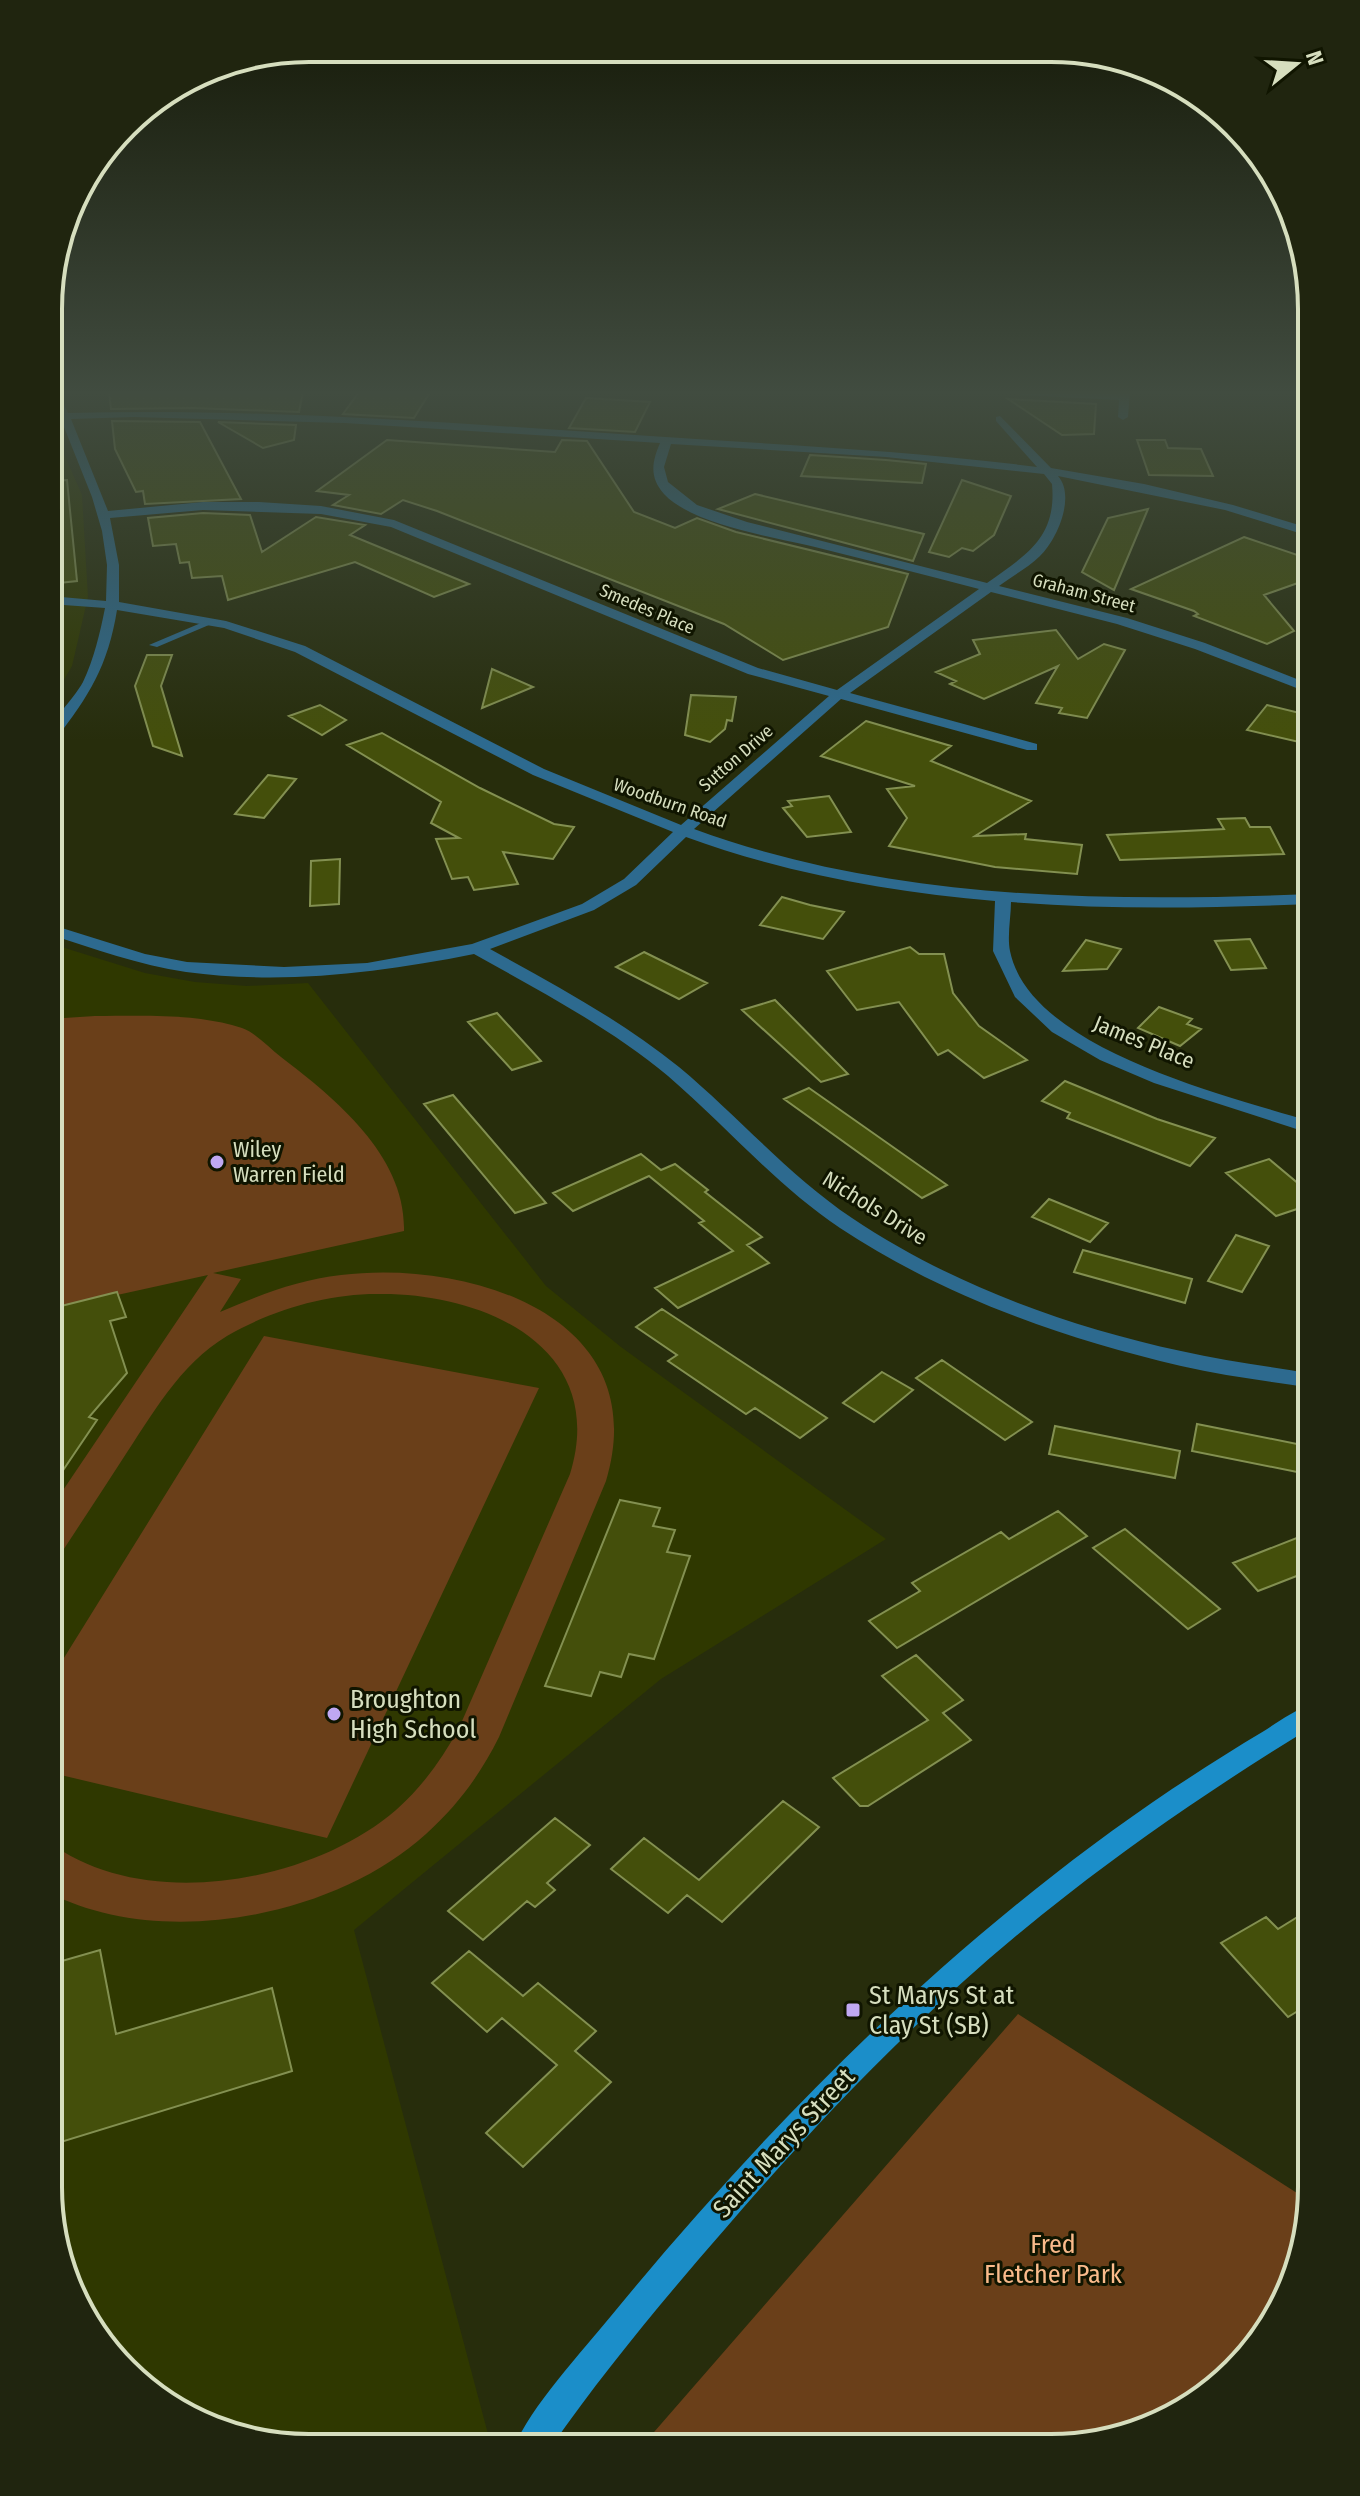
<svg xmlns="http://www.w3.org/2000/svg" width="1360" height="2496" font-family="'Fira Sans Condensed',sans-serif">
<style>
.built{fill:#2f3800}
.green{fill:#6a3f19}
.building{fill:#444f0b;stroke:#839051;stroke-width:2}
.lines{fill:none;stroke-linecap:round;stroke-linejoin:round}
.lane{fill:#2d6a8f;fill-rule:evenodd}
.street{fill:#2d6a8f;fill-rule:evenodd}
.secondary{fill:#1b8ec9;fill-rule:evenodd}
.poi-dot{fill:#c0a8f3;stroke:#101500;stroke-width:3}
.labels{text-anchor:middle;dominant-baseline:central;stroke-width:6;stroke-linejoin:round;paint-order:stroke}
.far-street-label{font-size:18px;fill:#d6debe;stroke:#101500}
.street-label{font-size:22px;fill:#d6debe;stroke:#101500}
.poi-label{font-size:22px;fill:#d6debe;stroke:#101500;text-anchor:start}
.near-poi-label{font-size:26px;fill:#d6debe;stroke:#101500;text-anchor:start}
.near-street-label{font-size:26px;fill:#d6debe;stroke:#101500}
.near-park-label{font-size:26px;fill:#fabb8b;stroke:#101500}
.rim{fill:none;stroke:#d6debe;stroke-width:4}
</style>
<rect width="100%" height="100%" fill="#272d0c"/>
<!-- built -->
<path class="built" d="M50 422 82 495 88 597 72 666 50 704Z
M49 943 145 973 195 982 247 986 308 983 546 1286 621 1347 886 1539 661 1679 354 1930 488 2434 478 2446H275L194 2421 137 2383 62 2271 48 2187Z"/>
<!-- green -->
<path class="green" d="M95 1016C142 1016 196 1013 242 1028 256 1033 269 1048 281 1057 336 1099 406 1156 404 1231L213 1273 241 1279 220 1312C259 1295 298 1280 341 1275 470 1259 655 1317 606 1481L499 1737C480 1775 458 1805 426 1834 335 1917 160 1951 48 1892V1841C142 1914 312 1883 396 1810 423 1786 442 1759 459 1728L570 1474C609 1347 483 1292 377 1294 326 1294 272 1310 227 1336 179 1365 152 1415 122 1460 98 1497 73 1535 49 1572V1511L208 1275 49 1310V1019Z
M264 1336 539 1388 327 1838 48 1772 49 1682Z
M1018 2014 1311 2202 1292 2286 1258 2346 1209 2394 1135 2434 1051 2448 641 2447Z"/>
<!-- building -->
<path class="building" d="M109 392H303L299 412 193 408 111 409Z
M359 392H430L414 418 343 414Z
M586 398 650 402 635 432 569 428Z
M1008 399 1096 404 1094 434 1062 435Z
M112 421 200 422 241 499 145 504 143 491 136 492 115 449Z
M218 422 296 425 294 440 263 448Z
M387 440 555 452 562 440 587 441 634 512 675 528 697 518 736 532 908 574 888 627 783 660 724 624 437 511 403 500 381 514 333 505 349 495 317 491Z
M1137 440H1165L1168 448 1201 449 1213 476 1149 475Z
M810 455 886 460 926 464 922 483 801 476Z
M67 480 77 581 50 584V481Z
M962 480 1011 496 994 535 973 551 962 548 949 557 929 552Z
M755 494 924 534 913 561 718 509Z
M1148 509 1114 590 1082 572 1108 518Z
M203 513 250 515 262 552 316 517 365 525 350 535 469 584 434 597 355 562 228 600 222 576 192 578 189 562 180 563 176 544 153 546 148 518Z
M1244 537 1312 560V578L1264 595 1294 631 1267 644 1194 616 1198 614 1194 611 1131 589Z
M1056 630 1078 659 1104 644 1125 650 1087 718 1059 713 1062 708 1036 703 1058 666 984 699 950 684 956 681 936 672 980 654 973 640Z
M147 655H172L161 686 182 756 153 746 135 686Z
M492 669 533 687 482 708Z
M691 695 736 697 732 721 727 720 725 729 710 742 685 735Z
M320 705 346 720 322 735 289 716Z
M1267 705 1312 716V745L1247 730Z
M866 721 951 746 931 761 1031 801 975 836 1026 834 1025 839 1082 845 1077 874 995 867 889 846 907 818 887 789 915 786 821 756Z
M382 733 480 788 554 824 574 827 553 859 503 852 518 884 474 890 468 877 452 879 436 839 459 838 431 823 441 802 347 745Z
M268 775 296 779 264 818 235 814Z
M829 796 851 832 807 837 783 808 792 806 788 801Z
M1245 818 1250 827H1270L1284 854 1120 860 1107 835 1224 829 1218 819Z
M340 859 339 904 310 906 311 861Z
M782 897 810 905 844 912 823 939 760 925Z
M1250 939 1266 968 1231 970 1215 941Z
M1086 940 1121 949 1107 969 1063 971Z
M910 947 919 954H944L953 993 979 1026 1027 1060 984 1078 948 1050 938 1055 899 1002 857 1010 827 971Z
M644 952 707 983 679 999 616 967Z
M775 1000 848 1074 821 1082 742 1010Z
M1159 1007 1192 1019 1187 1024 1201 1029 1180 1046 1138 1028Z
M497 1013 541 1061 512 1070 468 1022Z
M1065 1081 1157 1119 1215 1138 1190 1166 1067 1118 1070 1113 1042 1101Z
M809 1088 947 1185 922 1198 784 1099Z
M453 1095 546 1203 515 1213 424 1104Z
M641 1154 661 1170 675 1164 708 1190 705 1192 762 1237 747 1245 769 1263 678 1308 655 1288 733 1251 699 1223 704 1221 649 1176 573 1211 553 1193Z
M1269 1159 1312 1195V1204L1276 1216 1226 1173Z
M1049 1199 1108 1223 1090 1242 1032 1217Z
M1236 1235 1269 1246 1242 1292 1208 1281Z
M1083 1250 1192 1279 1185 1303 1074 1272Z
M117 1292 126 1317 110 1321 127 1373 89 1417 97 1420 49 1491V1309Z
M662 1309 827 1418 800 1438 755 1408 746 1414 668 1361 677 1355 636 1327Z
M942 1360 1032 1422 1005 1440 916 1378Z
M882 1372 913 1390 874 1422 843 1403Z
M1197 1424 1312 1447V1475L1192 1451Z
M1055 1426 1180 1451 1175 1478 1049 1454Z
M620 1500 660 1508 653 1526 675 1530 667 1552 690 1556 654 1659 629 1654 621 1677 600 1672 591 1696 545 1686Z
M1058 1511 1087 1536 897 1648 869 1621 920 1591 912 1583 1001 1532 1009 1539Z
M1125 1529 1220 1609 1188 1629 1093 1548Z
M1312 1532V1570L1258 1591 1233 1563Z
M916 1655 963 1700 943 1713 971 1740 868 1806H860L833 1778 928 1720 882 1676Z
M783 1801 819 1827 722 1922 687 1895 668 1913 611 1869 644 1838 699 1880Z
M555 1818 590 1845 547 1883 555 1890 535 1907 527 1901 483 1940 448 1911Z
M1312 1908 1311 2003 1288 2017 1221 1943 1266 1917 1278 1929Z
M100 1950 116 2034 272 1988 292 2071 48 2146V1965Z
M469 1951 523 1996 538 1983 596 2031 575 2051 611 2082 523 2167 486 2133 557 2065 502 2018 487 2032 432 1983Z"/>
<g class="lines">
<!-- lane -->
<path class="lane" d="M208 620 216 622 157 647 149 645Z
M50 714H65L70 717 65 720H50Z"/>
<!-- street -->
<path class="street" d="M50 392H58L68 413C252 408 436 422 620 434 759 444 898 449 1037 467L996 421V417L1000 416 1051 468 1144 484 1233 505 1312 529V537L1225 510 1058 476C1076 496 1057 540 1040 556 1028 568 1012 576 999 586L1127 618 1205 643 1312 685V694L1195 649 1117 624 991 592 850 693 1037 744V750H1027L841 699 694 829C891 901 1105 902 1312 894V904C1212 908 1111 910 1011 902 1011 917 1007 936 1010 951 1030 1050 1229 1096 1312 1122V1134L1154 1083 1100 1060 1052 1032 1015 997 993 951 995 901C891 892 784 873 686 837L636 885 594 910 490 949C555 985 621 1020 679 1067 738 1116 788 1175 852 1218 950 1284 1066 1326 1181 1351 1224 1361 1268 1366 1312 1374V1388C1268 1381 1224 1376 1181 1366 1061 1338 943 1296 840 1228 776 1185 726 1126 668 1076 609 1027 540 991 474 954 379 973 282 985 186 972 139 965 94 949 49 934V924L145 954 187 962 284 967 367 963 472 944 582 904 624 879 673 832 533 775 295 652 224 628 117 610C108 666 89 696 55 740L50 741C50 718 72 702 83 682 94 659 100 633 105 608L50 604V596L106 601 107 565 102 531 92 497ZM134 417 345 423 660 443C652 462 649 477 664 494 694 526 776 537 819 548 872 561 925 575 979 589L837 690 758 668 394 520 321 506 259 502H203L108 511 71 419ZM671 444 886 457 1044 474 1052 484C1057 538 1026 555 987 583L747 522 697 505 668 482 664 467ZM203 510 321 514 391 527 748 674 829 696 681 825 544 769 305 646 226 621 119 602V565L110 518Z
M1016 392H1130L1128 417 1123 420 1118 417 1119 400 1021 395Z"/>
<!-- secondary -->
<path class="secondary" d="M1312 1704V1727C1227 1779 1145 1834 1067 1895 941 1992 829 2108 725 2229 664 2299 604 2371 551 2447L515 2446C528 2410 585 2348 611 2316 775 2116 958 1933 1172 1789 1203 1769 1233 1749 1264 1731 1279 1721 1295 1710 1312 1704Z"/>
</g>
<!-- sky -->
<linearGradient id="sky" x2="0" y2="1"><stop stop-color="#151907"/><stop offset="0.53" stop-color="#414c40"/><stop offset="1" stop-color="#414c40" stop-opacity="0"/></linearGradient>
<rect width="1360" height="741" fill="url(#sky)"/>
<!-- markers -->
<g class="poi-dot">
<circle cx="217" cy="1162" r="8"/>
<circle cx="334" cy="1714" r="8"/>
<rect x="845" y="2002" width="16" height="16" rx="4"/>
</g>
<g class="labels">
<!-- far-street labels -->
<g class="far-street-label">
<text transform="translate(1084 593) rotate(15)">Graham Street</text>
<text transform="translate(647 609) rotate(23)">Smedes Place</text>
<text transform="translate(736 758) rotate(-41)">Sutton Drive</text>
<text transform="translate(670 803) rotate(19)">Woodburn Road</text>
</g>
<!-- street labels -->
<g class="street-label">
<text transform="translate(1144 1042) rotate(22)">James Place</text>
<text transform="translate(875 1208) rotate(32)">Nichols Drive</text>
</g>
<!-- poi labels -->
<g class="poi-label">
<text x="233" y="1149">Wiley<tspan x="233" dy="25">Warren Field</tspan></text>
</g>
<!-- near-poi labels -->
<g class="near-poi-label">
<text x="350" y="1699">Broughton<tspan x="350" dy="30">High School</tspan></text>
<text x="869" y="1995">St Marys St at<tspan x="869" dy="30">Clay St (SB)</tspan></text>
</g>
<!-- near-street labels -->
<g class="near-street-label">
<text transform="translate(784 2143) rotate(-47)">Saint Marys Street</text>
</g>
<!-- near-park labels -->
<g class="near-park-label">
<text x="1053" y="2244">Fred<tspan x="1053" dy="30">Fletcher Park</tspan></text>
</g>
</g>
<!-- crop -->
<path d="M0 0H1360V2496H0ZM309 62H1051A247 247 0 0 1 1298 309V2187A247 247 0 0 1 1051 2434H309A247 247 0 0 1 62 2187V309A247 247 0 0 1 309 62Z" fill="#20250f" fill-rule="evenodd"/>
<path class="rim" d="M309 62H1051A247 247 0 0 1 1298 309V2187A247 247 0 0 1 1051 2434H309A247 247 0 0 1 62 2187V309A247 247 0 0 1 309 62Z"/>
<!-- north arrow -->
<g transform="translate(1296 64) rotate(72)" stroke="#101500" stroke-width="6" paint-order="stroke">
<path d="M0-6L14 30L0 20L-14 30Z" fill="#d6debe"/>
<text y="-12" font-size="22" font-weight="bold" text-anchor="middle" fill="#d6debe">N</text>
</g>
</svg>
